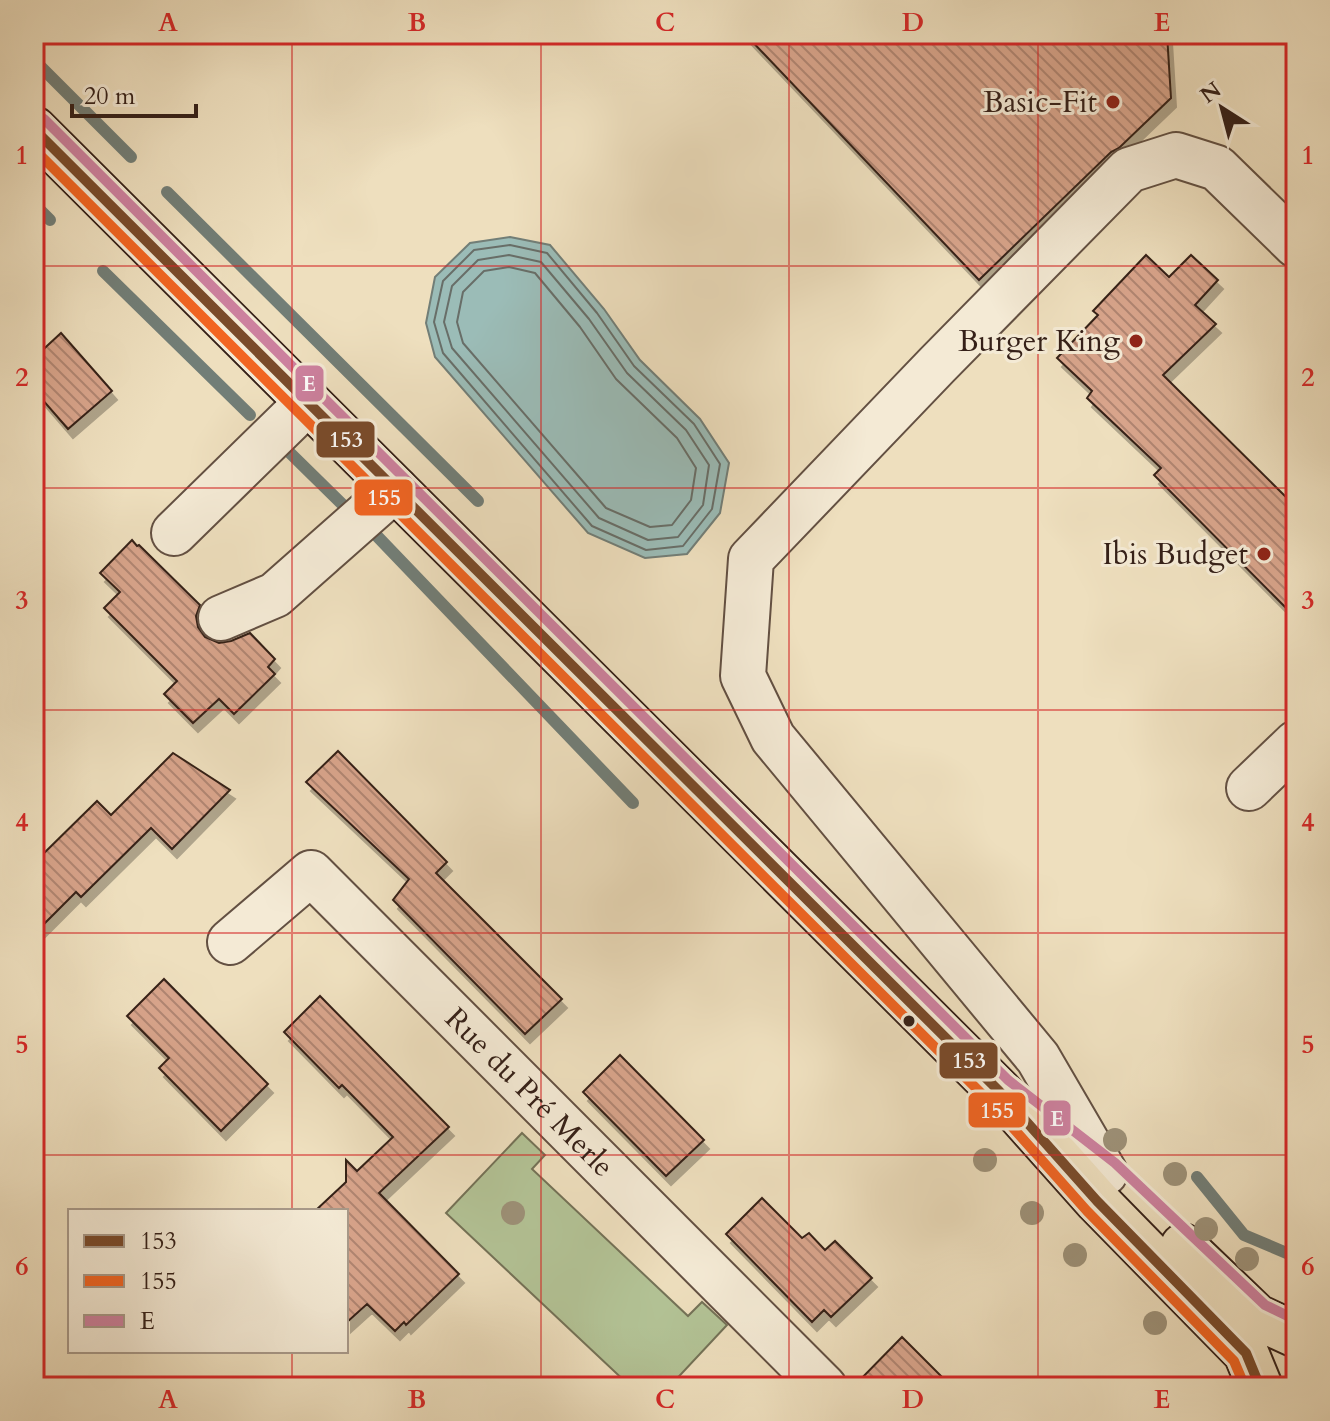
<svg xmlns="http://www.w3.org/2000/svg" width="1330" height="1421" font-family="Cardo,serif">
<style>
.grass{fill:#b3c396;stroke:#747257;stroke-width:2}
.water{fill:#9bbcb7;stroke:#727e77;stroke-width:2}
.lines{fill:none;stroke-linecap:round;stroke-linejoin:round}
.shore{stroke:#686e68;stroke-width:2}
.stream{stroke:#727e77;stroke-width:12}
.building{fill:url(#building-back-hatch);stroke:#352018;stroke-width:2;filter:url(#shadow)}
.minor-casing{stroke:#635042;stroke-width:48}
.major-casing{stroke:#352018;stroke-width:48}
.minor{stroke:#f4ead5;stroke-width:44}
.major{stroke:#eedfbe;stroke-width:44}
.bus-1-casing{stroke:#f4ead5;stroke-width:16}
.bus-2-casing{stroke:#f4ead5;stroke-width:16}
.bus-3-casing{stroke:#f4ead5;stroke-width:16}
.bus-1{stroke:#7a4b2a;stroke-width:10}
.bus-2{stroke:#f26522;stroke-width:10}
.bus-3{stroke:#cd819f;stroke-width:10}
.tree{fill:#9d9178}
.grid{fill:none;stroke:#d62828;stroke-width:2;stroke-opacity:0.55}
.poi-dot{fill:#8f2418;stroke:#f4ead5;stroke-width:3}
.bus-dot{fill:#352018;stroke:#f4ead5;stroke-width:3}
.labels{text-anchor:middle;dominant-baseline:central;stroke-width:6;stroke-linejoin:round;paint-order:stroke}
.poi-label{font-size:30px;fill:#352018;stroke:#f4ead5;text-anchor:end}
.street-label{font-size:30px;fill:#352018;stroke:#f4ead5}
.line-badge{stroke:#f4ead5;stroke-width:3}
.badge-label{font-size:22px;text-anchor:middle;font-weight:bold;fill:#fff}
.neatline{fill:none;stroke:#d62828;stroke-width:3}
.grid-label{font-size:26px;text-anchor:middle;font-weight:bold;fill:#d62828}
</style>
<defs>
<pattern id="building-back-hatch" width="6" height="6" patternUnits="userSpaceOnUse" patternTransform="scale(2)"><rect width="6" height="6" fill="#d8a48b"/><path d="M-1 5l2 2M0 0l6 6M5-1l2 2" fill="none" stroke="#b08571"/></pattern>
<filter id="shadow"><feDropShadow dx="5" dy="9" stdDeviation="0" flood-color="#0004"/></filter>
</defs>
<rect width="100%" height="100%" fill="#eedfbe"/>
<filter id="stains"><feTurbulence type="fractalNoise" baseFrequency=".0025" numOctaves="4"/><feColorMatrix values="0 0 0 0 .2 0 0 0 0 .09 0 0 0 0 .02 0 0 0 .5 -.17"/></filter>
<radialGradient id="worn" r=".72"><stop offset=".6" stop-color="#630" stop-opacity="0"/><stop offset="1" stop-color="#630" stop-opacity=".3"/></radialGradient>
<!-- grass -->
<path class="grass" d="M522 1133 545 1155 532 1169 688 1316 702 1302 727 1325 669 1387H631L446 1213Z"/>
<!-- water -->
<path class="water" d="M510 237 550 245 604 309 640 360 700 419 729 463 720 513 687 554 645 558 588 533 435 357 426 323 435 277 470 243Z"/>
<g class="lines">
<!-- shore -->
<path class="shore" d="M510 245 547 253 597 313 634 366 694 424 720 464 712 509 683 546 646 550 592 526 443 353 434 322 443 281 474 250Z
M509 255 541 262 589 319 627 373 686 430 709 465 703 505 678 537 648 540 599 518 452 348 444 322 452 286 478 260Z
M509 267 535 273 580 327 616 379 677 438 696 468 691 500 672 525 650 527 606 508 463 343 457 322 463 292 484 271Z"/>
<!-- stream -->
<path class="stream" d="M34 60 131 157
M167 192 478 501
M34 204 50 220
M103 271 250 415
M287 450 344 506
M376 535 633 803
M1197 1177 1244 1235 1296 1257"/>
</g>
<!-- building -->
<path class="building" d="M745 34H1167L1171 98 1119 148 1111 152 979 280Z
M1146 255 1169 277 1191 255 1218 280 1195 305 1216 324 1163 375 1296 507V618L1154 475 1161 468 1087 398 1092 391 1057 358 1098 315 1093 311Z
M61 333 112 391 68 429 34 390V358Z
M132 540 137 546 139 545 200 605 196 616 198 627 205 637 219 643 231 641 250 633 275 659 268 667 275 674 234 714 219 699 193 723 164 694 177 681 104 608 120 592 100 573Z
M338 751 447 862 436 873 562 999 525 1034 393 900 409 879 306 782Z
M173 753 230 790 172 849 151 828 81 897 76 892 34 934V863L97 801 111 815Z
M164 979 268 1084 221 1131 159 1068 169 1058 127 1016Z
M320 996 449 1127 379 1193 459 1274 406 1325 404 1322 395 1331 367 1304 346 1323V1211H315L346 1182V1160L357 1171 393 1137 342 1085 339 1088 284 1032Z
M620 1055 704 1140 666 1176 583 1092Z
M762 1198 802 1238 809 1233 825 1250 835 1241 872 1278 831 1317 824 1310 812 1322 726 1234Z
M902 1337 952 1387H853Z"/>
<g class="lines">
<defs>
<g id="minor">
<path d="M174 533 308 402"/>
<path d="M221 618 275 595 395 489"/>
<path d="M1249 788 1296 743"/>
<path id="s1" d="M230 942 311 873 824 1387"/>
<path d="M1105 1173 1038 1058 773 738 743 676 751 559 937 365 1129 170 1176 155 1217 168 1296 245"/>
</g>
<path id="major" d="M34 129 999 1091 1097 1201 1246 1353 1260 1387
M1183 1246 1257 1317 1296 1335"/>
</defs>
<!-- minor casing -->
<use href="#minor" class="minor-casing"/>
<!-- major casing -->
<use href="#major" class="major-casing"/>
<!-- minor -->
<use href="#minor" class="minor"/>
<!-- major -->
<use href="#major" class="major"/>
<defs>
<path id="bus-1" d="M34 129 999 1091 1097 1201 1246 1353 1260 1387"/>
<path id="bus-2" d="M34 149 989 1101 1087 1211 1234 1361 1245 1387"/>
<path id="bus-3" d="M44 119 1008 1080 1115 1163 1265 1305 1296 1320"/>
</defs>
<!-- bus-1 casing -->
<use href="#bus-1" class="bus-1-casing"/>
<!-- bus-2 casing -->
<use href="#bus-2" class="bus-2-casing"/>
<!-- bus-3 casing -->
<use href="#bus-3" class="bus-3-casing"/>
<!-- bus-1 -->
<use href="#bus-1" class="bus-1"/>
<!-- bus-2 -->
<use href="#bus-2" class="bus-2"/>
<!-- bus-3 -->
<use href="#bus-3" class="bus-3"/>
</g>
<!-- trees -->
<g class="tree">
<circle cx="1115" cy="1140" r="12"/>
<circle cx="985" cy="1160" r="12"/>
<circle cx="1175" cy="1174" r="12"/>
<circle cx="513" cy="1213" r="12"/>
<circle cx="1032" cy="1213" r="12"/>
<circle cx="1206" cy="1229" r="12"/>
<circle cx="1075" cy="1255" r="12"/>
<circle cx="1247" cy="1259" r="12"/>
<circle cx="1155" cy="1323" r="12"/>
</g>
<!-- grid -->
<path class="grid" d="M292 34V1211M541 34V1387M789 34V1387M1038 34V1387M34 266H1296M34 488H1296M34 710H1296M34 933H1296M34 1155H1296M292 1351V1387"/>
<!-- markers -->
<g class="poi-dot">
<circle cx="1113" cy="102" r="8"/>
<circle cx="1136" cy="341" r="8"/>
<circle cx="1264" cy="554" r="8"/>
</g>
<circle class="bus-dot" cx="909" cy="1021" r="7"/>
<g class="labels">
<!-- poi labels -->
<g class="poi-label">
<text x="1097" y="102">Basic-Fit</text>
<text x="1120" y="341">Burger King</text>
<text x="1248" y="554">Ibis Budget</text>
</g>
<!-- street labels -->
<g class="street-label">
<text stroke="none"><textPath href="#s1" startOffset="416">Rue du Pré Merle</textPath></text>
</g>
</g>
<g class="line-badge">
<rect x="294" y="364" width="31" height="39" rx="8" fill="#cd819f"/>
<rect x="315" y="420" width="61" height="39" rx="8" fill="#7a4b2a"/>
<rect x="353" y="478" width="61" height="39" rx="8" fill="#f26522"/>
<rect x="938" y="1041" width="61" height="39" rx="8" fill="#7a4b2a"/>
<rect x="967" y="1091" width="60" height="38" rx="8" fill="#f26522"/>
<rect x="1042" y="1099" width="30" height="38" rx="8" fill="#cd819f"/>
</g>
<g class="badge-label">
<text x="309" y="391">E</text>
<text x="346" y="447">153</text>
<text x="384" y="505">155</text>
<text x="969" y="1068">153</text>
<text x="997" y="1118">155</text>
<text x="1057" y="1126">E</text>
</g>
<!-- margin -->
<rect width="1330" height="1421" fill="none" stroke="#eedfbe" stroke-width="88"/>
<!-- legend -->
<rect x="68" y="1209" width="280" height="144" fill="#f4ead5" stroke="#a89989" stroke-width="2"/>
<rect x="84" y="1235" width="40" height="12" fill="#7a4b2a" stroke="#a89989" stroke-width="2"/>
<text x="140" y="1249" font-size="24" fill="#352018">153</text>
<rect x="84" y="1275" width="40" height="12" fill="#f26522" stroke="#a89989" stroke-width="2"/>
<text x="140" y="1289" font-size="24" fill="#352018">155</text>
<rect x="84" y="1315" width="40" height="12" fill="#cd819f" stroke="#a89989" stroke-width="2"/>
<text x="140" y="1329" font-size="24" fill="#352018">E</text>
<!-- north arrow -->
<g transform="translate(1222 108) rotate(324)" stroke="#f4ead5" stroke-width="6" paint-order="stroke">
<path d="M0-6L14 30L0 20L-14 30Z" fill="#352018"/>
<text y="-12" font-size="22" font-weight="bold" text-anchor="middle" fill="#352018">N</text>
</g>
<!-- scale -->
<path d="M72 104v12h124v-12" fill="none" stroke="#352018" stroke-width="4"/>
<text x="84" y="104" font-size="24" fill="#352018" stroke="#f4ead5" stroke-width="6" paint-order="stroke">20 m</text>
<rect x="44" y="44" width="1242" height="1333" class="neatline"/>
<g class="grid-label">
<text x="168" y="31">A</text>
<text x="417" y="31">B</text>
<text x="665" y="31">C</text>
<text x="913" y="31">D</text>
<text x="1162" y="31">E</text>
<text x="22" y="164">1</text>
<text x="1308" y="164">1</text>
<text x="22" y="386">2</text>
<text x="1308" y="386">2</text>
<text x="22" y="609">3</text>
<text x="1308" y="609">3</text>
<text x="22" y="831">4</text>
<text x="1308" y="831">4</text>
<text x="22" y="1053">5</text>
<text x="1308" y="1053">5</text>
<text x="22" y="1275">6</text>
<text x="1308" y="1275">6</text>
<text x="168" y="1408">A</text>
<text x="417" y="1408">B</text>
<text x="665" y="1408">C</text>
<text x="913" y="1408">D</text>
<text x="1162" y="1408">E</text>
</g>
<rect width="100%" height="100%" filter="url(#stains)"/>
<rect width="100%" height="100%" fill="url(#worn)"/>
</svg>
